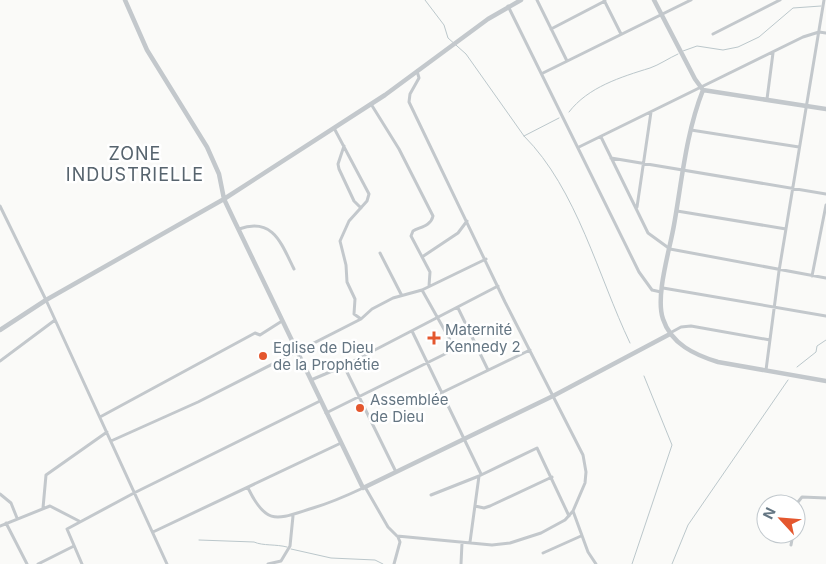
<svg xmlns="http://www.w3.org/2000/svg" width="826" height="564" font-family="Inter,sans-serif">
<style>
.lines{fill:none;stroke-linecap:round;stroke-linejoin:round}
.stream{stroke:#bbc7cb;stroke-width:1}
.minor{stroke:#c3c8cc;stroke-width:3}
.tertiary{stroke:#c3c8cc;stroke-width:4.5}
.poi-dot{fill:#e4572e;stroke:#fff;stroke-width:2}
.labels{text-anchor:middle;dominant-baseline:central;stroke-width:5;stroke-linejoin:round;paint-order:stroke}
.poi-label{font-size:15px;fill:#657683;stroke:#fff;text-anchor:start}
.quarter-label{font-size:18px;letter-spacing:1px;fill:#57646e;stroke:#fff}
</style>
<rect width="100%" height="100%" fill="#fafaf8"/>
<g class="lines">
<!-- stream -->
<path class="stream" d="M425 0 444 25 448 38 466 54 524 136C577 189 598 276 630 343
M683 51 697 46 723 50 738 47 759 37 793 8 821 6
M569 112C588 87 621 77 650 68 659 65 669 58 678 54
M524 136 559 118
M797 367 816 352 817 346 826 340
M199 540 254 542C263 546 276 544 287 547
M291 549 331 558 375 560 383 564
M632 564 672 445 644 376
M672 564 688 525 788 380"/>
<!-- minor -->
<path class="minor" d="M537 0 567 61
M604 0 621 34
M508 6 639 272 652 290 661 292
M551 29 605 1
M713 34 780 0
M543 73 691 0
M767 99 773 53
M371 104 399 149 433 216C431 226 420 227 413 231L411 236 430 272 429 286
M334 128 369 194 367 201 349 221 340 241 346 265 347 282 355 299 354 314 361 319
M691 130 799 147
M601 137 648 233 670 249 826 278
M344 146 338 164 339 169 354 201 361 208
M579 147 803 37 819 32 826 33
M611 158 826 194
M0 206 46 300 167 564
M637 207 651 112
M677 211 786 229
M239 229C273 217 281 243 294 269
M380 253 401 294
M422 257 458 233 467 221
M812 276 826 205
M663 288 826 316
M458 308 488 370
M412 331 481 474
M670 333 681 327 691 326 770 340
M0 361 55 320
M344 366 396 472
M766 370 779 271 824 0
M311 380 344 366 498 286
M441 393 530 350
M326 413 453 350 454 347 422 290
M100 417 255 333 260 335 282 321
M111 441 198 402 361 319 372 309 393 298 422 290 486 259
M365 487 388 527 397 536 492 545 510 543 541 533 565 520 573 511 585 483 586 472 583 455 505 302 409 102 410 94 419 78 417 71
M248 488C267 527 277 519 313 508 330 503 346 496 363 488
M0 494 11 503 17 518
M431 495 479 476 537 448 569 516
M475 506 484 508 490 506 552 477
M43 508 46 475 107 432
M573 511 588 552 596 564
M796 513 798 502 802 497 826 498
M6 523 27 564
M0 526 50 506 79 521
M153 532 341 443
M470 542 479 476
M791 545 793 534
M543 553 581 536
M38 564 74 546
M82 564 67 529 134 493 320 401
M268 564 281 561 290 546 293 516
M394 564 400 542 398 537
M461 564 462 543"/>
<!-- tertiary -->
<path class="tertiary" d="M125 0 147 50 207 147 219 174 224 199 233 218 363 488 553 396 670 334
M654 0 695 79 703 90 826 109
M703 90C686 133 682 180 674 225 670 249 655 296 663 319 671 344 695 355 718 362L826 381
M0 330 46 300 224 199 385 95 488 19 521 0"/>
</g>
<!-- markers -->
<g class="poi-dot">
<path d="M431.5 330.5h5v5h5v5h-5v5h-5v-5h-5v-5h5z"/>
<circle cx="263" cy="356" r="5"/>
<circle cx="360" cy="408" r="5"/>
</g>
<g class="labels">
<!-- poi labels -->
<g class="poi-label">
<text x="445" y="329">Maternité<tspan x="445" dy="17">Kennedy 2</tspan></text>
<text x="273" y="347">Eglise de Dieu<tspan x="273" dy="17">de la Prophétie</tspan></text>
<text x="370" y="399">Assemblée<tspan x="370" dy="17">de Dieu</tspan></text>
</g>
<!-- quarter labels -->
<g class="quarter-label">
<text x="135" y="153">ZONE<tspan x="135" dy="21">INDUSTRIELLE</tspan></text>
</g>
</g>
<!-- north arrow -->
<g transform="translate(781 519) rotate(296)"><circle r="24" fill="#ffffff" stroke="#c1c8cd"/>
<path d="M0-4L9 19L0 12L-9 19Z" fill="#e4572e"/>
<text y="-8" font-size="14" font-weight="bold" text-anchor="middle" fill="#657683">N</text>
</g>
</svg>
